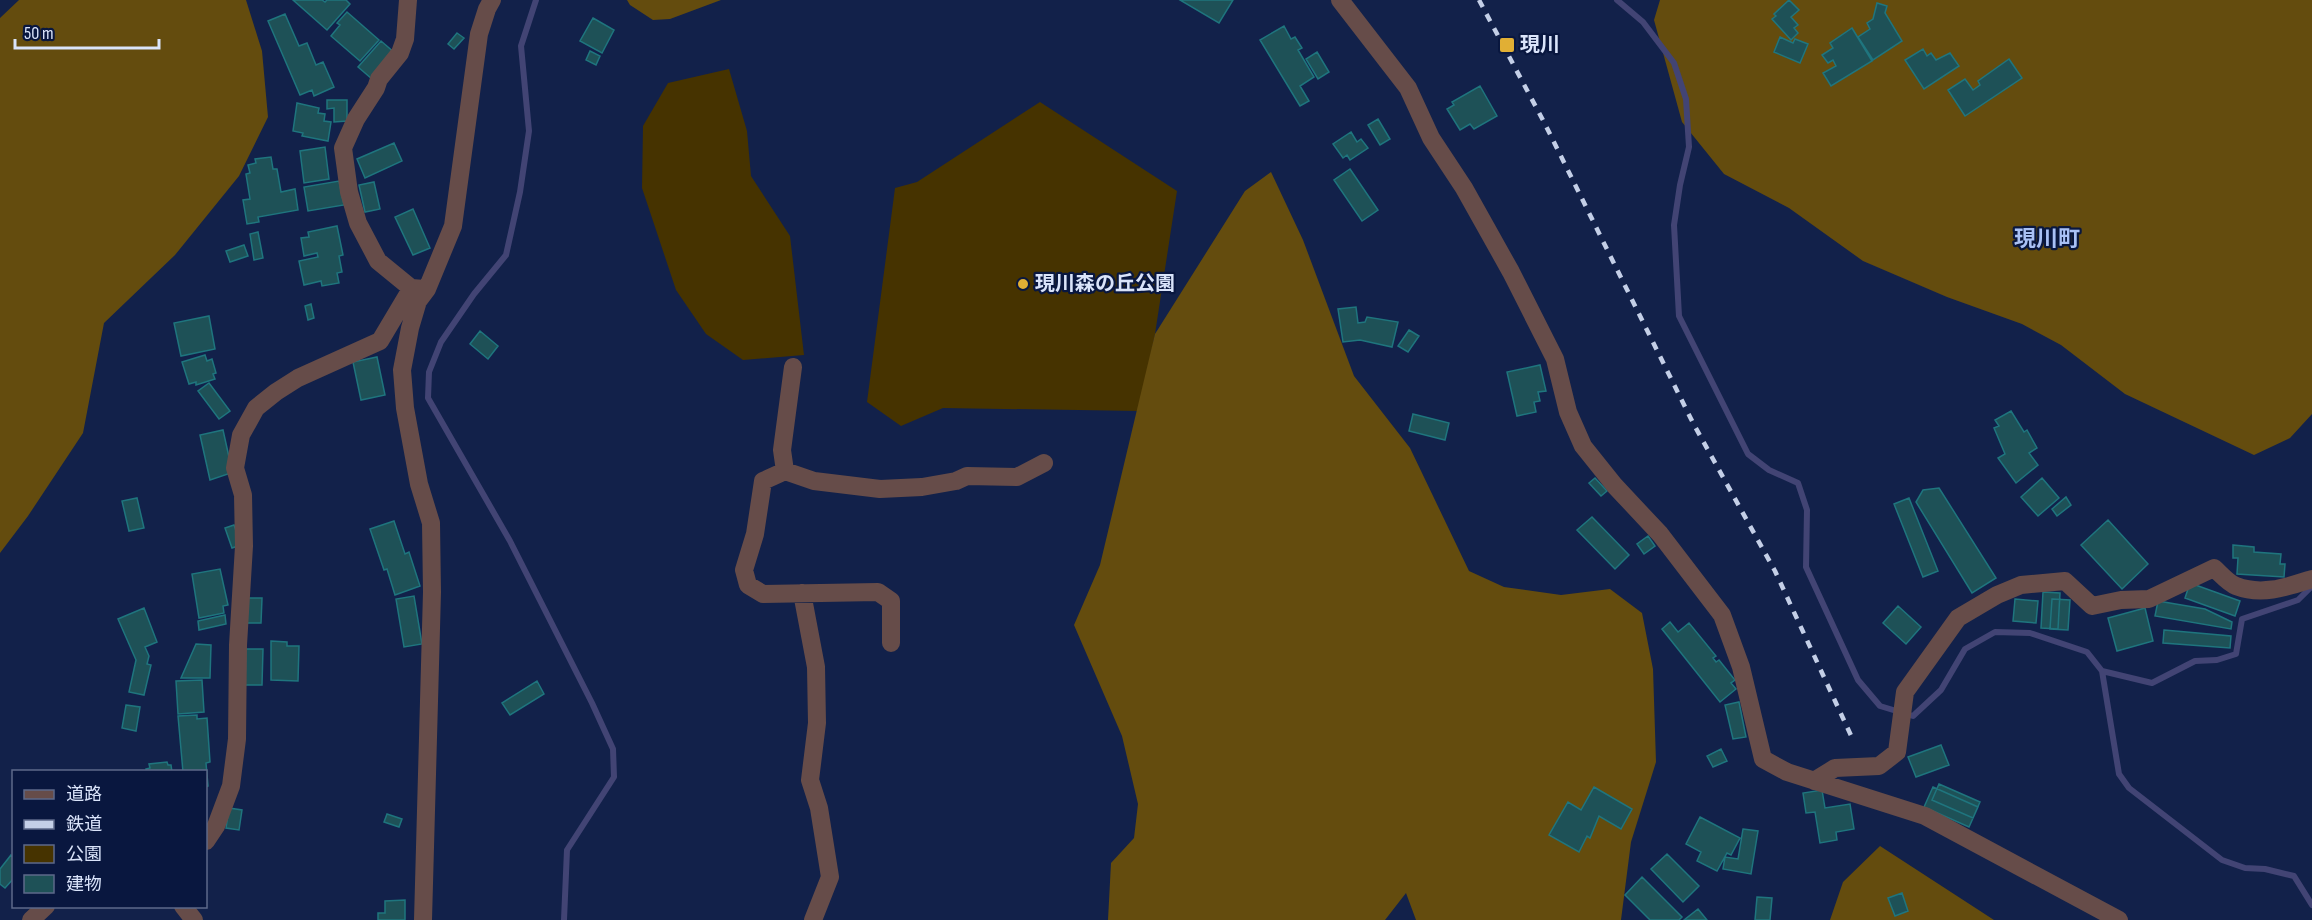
<svg xmlns="http://www.w3.org/2000/svg" width="2312" height="920" font-family="'Sofia Sans Condensed','Noto Sans JP',sans-serif">
<style>
.green{fill:#463300}
.forest{fill:#644c0e}
.lines{fill:none;stroke-linecap:round;stroke-linejoin:round}
.stream{stroke:#424474;stroke-width:6}
.building{fill:#1e5157;stroke:#1f757e;stroke-width:1.5}
.street{stroke:#664c49;stroke-width:18}
.rail{stroke:#c4cfe7;stroke-width:4.5;stroke-dasharray:8 8;stroke-linecap:butt}
.poi-dot{fill:#e1af34;stroke:#09173f;stroke-width:2}
.labels{text-anchor:middle;dominant-baseline:central;stroke-width:4.5;stroke-linejoin:round;paint-order:stroke}
.poi-label{font-size:20px;font-weight:bold;fill:#dae4fa;stroke:#09173f;text-anchor:start}
.quarter-label{font-size:22px;font-weight:bold;fill:#a9c1f5;stroke:#09173f}
</style>
<rect width="100%" height="100%" fill="#12214a"/>
<!-- green -->
<path class="green" d="M729 69 747 131 751 176 790 236 804 355 743 360 706 334 676 290 642 188 643 126 668 83Z
M1040 102 1177 191 1155 334 1139 411 943 408 901 426 867 402 895 188 917 182Z"/>
<!-- forest -->
<path class="forest" d="M19 0H246L262 51 268 117 239 176 175 255 104 323 83 433 28 516 0 553V18Z
M627 0H721L670 19 653 20 630 5Z
M1660 0H2312V414L2290 438 2254 455 2125 394 2061 345 2022 324 1947 297 1863 261 1789 208 1724 174 1682 122 1654 20Z
M1271 172 1303 240 1354 376 1410 448 1469 571 1504 587 1561 595 1610 589 1642 613 1653 669 1656 762 1631 842 1621 920H1416L1406 893 1385 920H1108L1111 863 1134 838 1138 804 1122 736 1074 625 1100 565 1155 334 1245 191Z
M1880 846 1994 920H1830L1843 882Z"/>
<g class="lines">
<!-- stream -->
<path class="stream" d="M536 0 521 46 529 131 520 192 506 255 474 294 441 342 429 372 428 398 510 541 592 703 613 749 614 777 567 850 564 920
M1617 0 1643 22 1674 63 1686 99 1689 147 1680 185 1674 225 1679 316 1748 454 1769 470 1798 483 1807 510 1806 567 1858 680 1880 706 1913 716 1941 690 1965 649 1995 632 2030 633 2087 652 2102 671 2119 774 2129 788 2222 860 2245 868 2265 869 2294 876 2312 905
M2102 671 2152 683 2195 661 2217 660 2236 654 2242 619 2298 600 2312 586"/>
</g>
<!-- building -->
<path class="building" d="M293 0H322L325 2 327 0H346L350 4 327 30Z
M1180 0H1233L1219 23Z
M1789 0 1799 10 1791 17 1798 25 1794 28 1798 33 1791 40 1772 19 1776 16 1774 14Z
M1877 3 1887 6 1885 13 1902 41 1873 60 1858 37 1870 29 1867 23 1873 19Z
M347 12 379 40 360 61 331 36 340 25 337 23Z
M285 14 299 46 307 43 316 65 323 62 334 87 314 96 312 90 300 95 268 21Z
M593 18 614 30 602 53 580 41Z
M1284 26 1291 39 1295 37 1302 48 1298 50 1314 77 1300 86 1309 101 1300 106 1260 40Z
M1852 28 1872 61 1831 86 1823 73 1836 66 1833 60 1828 63 1822 55 1833 48 1830 43Z
M457 33 464 38 454 49 448 44Z
M1780 37 1793 43 1795 39 1808 44 1800 63 1774 52Z
M381 41 395 53 372 79 358 67Z
M1923 49 1927 56 1931 53 1936 60 1950 53 1959 66 1924 89 1905 60Z
M590 51 600 56 596 65 586 60Z
M1317 52 1329 72 1318 79 1306 59Z
M2009 59 2022 78 1965 116 1948 90 1965 79 1973 90 1980 85 1978 81Z
M1480 86 1497 116 1474 129 1470 124 1460 130 1447 109 1454 105 1452 102Z
M327 100H347V121L334 122V108L327 109Z
M297 103 319 108 318 113 325 114 324 121 331 122 328 141 302 136 303 133 293 131Z
M1378 119 1390 139 1380 145 1368 125Z
M1351 132 1357 142 1361 139 1368 148 1350 160 1347 155 1343 158 1333 144Z
M394 143 402 161 365 178 357 159Z
M325 147 329 179 304 183 300 151Z
M271 157 273 169H277L281 192 295 189 298 210 258 217 259 222 247 224 243 200 250 199 246 174 250 173 248 165 256 163 255 159Z
M1350 169 1378 210 1362 221 1334 180Z
M339 181 344 205 308 211 304 187Z
M374 182 380 209 365 212 359 185Z
M413 209 430 248 413 255 395 217Z
M337 226 343 255 339 256 342 272 337 273 339 283 322 286 321 281 304 285 299 261 318 257 317 253 304 256 301 238 309 237 308 232Z
M258 232 263 258 254 260 250 234Z
M244 245 248 256 230 262 226 251Z
M311 304 314 318 308 320 305 306Z
M1356 307 1358 323 1365 322 1367 317 1398 322 1392 347 1360 340 1343 342 1338 309Z
M209 316 215 349 181 356 174 323Z
M1409 330 1419 336 1408 352 1398 346Z
M480 331 498 346 488 359 470 344Z
M205 355 207 361 212 359 216 373 213 374 215 379 196 385V382L189 384 182 362Z
M377 357 385 395 361 400 353 362Z
M1540 365 1546 391 1538 392 1540 401 1534 402 1536 412 1517 416 1507 372Z
M209 383 230 411 219 419 198 391Z
M2011 411 2024 432 2027 430 2037 448 2029 453 2038 465 2016 483 1998 458 2005 454 1994 428 1999 426 1995 420Z
M1413 414 1449 423 1445 440 1409 431Z
M223 430 231 466 228 474 210 480 200 435Z
M1595 478 1607 491 1601 496 1589 483Z
M2042 478 2059 498 2038 516 2021 497Z
M1939 488 1996 578 1972 593 1916 502 1923 490Z
M2066 497 2071 505 2057 516 2052 509Z
M137 498 144 528 129 531 122 501Z
M1909 498 1938 571 1923 577 1894 504Z
M1592 517 1629 555 1615 569 1577 530Z
M2108 520 2148 564 2122 589 2081 545Z
M394 521 405 554 409 552 420 586 395 595 387 569 384 570 370 529Z
M234 525 241 545 232 548 225 528Z
M1648 536 1655 546 1644 554 1637 544Z
M2233 545 2254 547V552L2281 554 2280 564H2285L2284 577 2237 574 2238 558H2233Z
M220 569 228 605 223 606 224 613 199 618 192 574Z
M2190 583 2240 601 2235 616 2185 598Z
M2043 592 2060 593 2058 629 2041 628Z
M414 596 422 644 404 647 396 599Z
M247 598H262L261 623H247Z
M2015 599 2038 601 2036 623 2013 621Z
M2052 599 2070 600 2068 630 2050 629Z
M2158 601 2205 609 2232 622 2231 629 2155 616Z
M1898 606 1921 627 1906 644 1883 623Z
M144 608 157 642 145 647 149 656 147 664 151 665 144 695 129 692 136 660 118 619Z
M2145 608 2153 641 2117 651 2108 618Z
M225 615 226 624 199 630 198 621Z
M1670 622 1678 632 1689 623 1716 656 1713 658 1716 662 1719 660 1735 680 1731 683 1736 689 1720 702 1662 629Z
M2164 630 2231 636 2230 648 2163 643Z
M271 641 287 642V646H299L298 681 271 680Z
M196 644 211 645 210 678H181Z
M246 649H263L262 685H245Z
M202 680 204 712 178 714 176 681Z
M537 681 544 694 510 715 502 703Z
M1739 702 1746 737 1733 739 1725 705Z
M126 705 140 707 136 731 122 728Z
M197 715V719L207 718 210 762 206 763 208 786 206 787V772H183L178 716Z
M1941 745 1949 765 1916 777 1908 757Z
M1721 749 1727 761 1713 767 1707 756Z
M167 762 168 765H171L172 772H147L146 769 150 768 149 764Z
M1939 784 1980 802 1973 818 1932 800Z
M1594 787 1632 809 1621 829 1599 816 1590 838 1587 836 1579 852 1549 835 1568 802 1581 810Z
M1933 787 1978 807 1969 827 1924 807Z
M1822 790 1825 808 1850 804 1854 829 1836 832 1837 840 1820 843 1815 812 1806 813 1803 793Z
M229 808 242 810 239 830 226 828Z
M387 814 402 819 399 827 384 822Z
M1700 817 1740 838 1731 855 1727 853 1717 871 1697 861 1701 852 1686 844Z
M1743 829 1758 831 1751 874 1723 869 1725 857 1738 859Z
M1667 854 1699 886 1683 902 1651 869Z
M11 855 14 858V878L5 888 0 884V869Z
M1642 877 1682 917 1679 920H1650L1625 895Z
M1902 893 1908 911 1895 916 1888 898Z
M1757 897 1772 898 1770 920H1755Z
M405 900V920H378V913H385V901Z
M1698 909 1707 920H1684Z"/>
<g class="lines">
<!-- street -->
<path class="street" d="M408 0 405 39 400 53 379 79 376 88 356 119 343 148 349 192 358 223 378 261 411 288 425 289
M1340 0 1408 88 1431 138 1464 188 1511 272 1555 359 1568 412 1583 446 1615 486 1660 534 1722 615 1741 667 1763 759 1787 772 1925 816 2119 920
M785 471 782 450 793 367
M802 593 816 667 817 723 810 780 819 808 830 877 813 920
M891 643V601L878 592 763 594 748 585 744 570 755 534 763 481 785 471 814 481 880 489 922 487 956 481 967 476 1017 477 1044 463
M1814 781 1835 768 1879 766 1897 752 1905 692 1958 618 1997 595 2021 585 2065 581 2092 606 2121 600 2149 599 2214 568C2220 573 2228 583 2236 586 2262 596 2287 587 2312 579
M206 841 216 826 231 786 237 739 238 645 244 546 243 495 235 468 241 435 256 408 276 392 298 378 380 341 408 294 418 301
M183 906 194 920
M31 920 46 906
M423 920 432 592 431 523 419 484 405 408 402 370 410 328 418 301 427 289 453 226 479 34 487 9 492 0"/>
<!-- rail -->
<path class="rail" d="M1479 0 1545 124 1693 423 1775 571 1854 742"/>
</g>
<!-- markers -->
<g class="poi-dot">
<rect x="1499" y="37" width="16" height="16" rx="3"/>
<circle cx="1023" cy="284" r="6"/>
</g>
<g class="labels">
<!-- poi labels -->
<g class="poi-label">
<text x="1520" y="45">現川</text>
<text x="1035" y="284">現川森の丘公園</text>
</g>
<!-- quarter labels -->
<g class="quarter-label">
<text x="2047" y="239">現川町</text>
</g>
</g>
<!-- legend -->
<rect x="12" y="770" width="195" height="138" fill="#09173f" stroke="#5d698a" stroke-width="1.5"/>
<rect x="24" y="790" width="30" height="9" fill="#664c49" stroke="#5d698a" stroke-width="1.5"/>
<text x="66" y="800" font-size="18" fill="#dae4fa">道路</text>
<rect x="24" y="820" width="30" height="9" fill="#c4cfe7" stroke="#5d698a" stroke-width="1.5"/>
<text x="66" y="830" font-size="18" fill="#dae4fa">鉄道</text>
<rect x="24" y="845" width="30" height="18" fill="#463300" stroke="#5d698a" stroke-width="1.5"/>
<text x="66" y="860" font-size="18" fill="#dae4fa">公園</text>
<rect x="24" y="875" width="30" height="18" fill="#1e5157" stroke="#5d698a" stroke-width="1.5"/>
<text x="66" y="890" font-size="18" fill="#dae4fa">建物</text>
<!-- scale -->
<path d="M15 39v9h144v-9" fill="none" stroke="#dae4fa" stroke-width="3"/>
<text x="24" y="39" font-size="18" fill="#dae4fa" stroke="#09173f" stroke-width="4.5" paint-order="stroke">50 m</text>
</svg>
